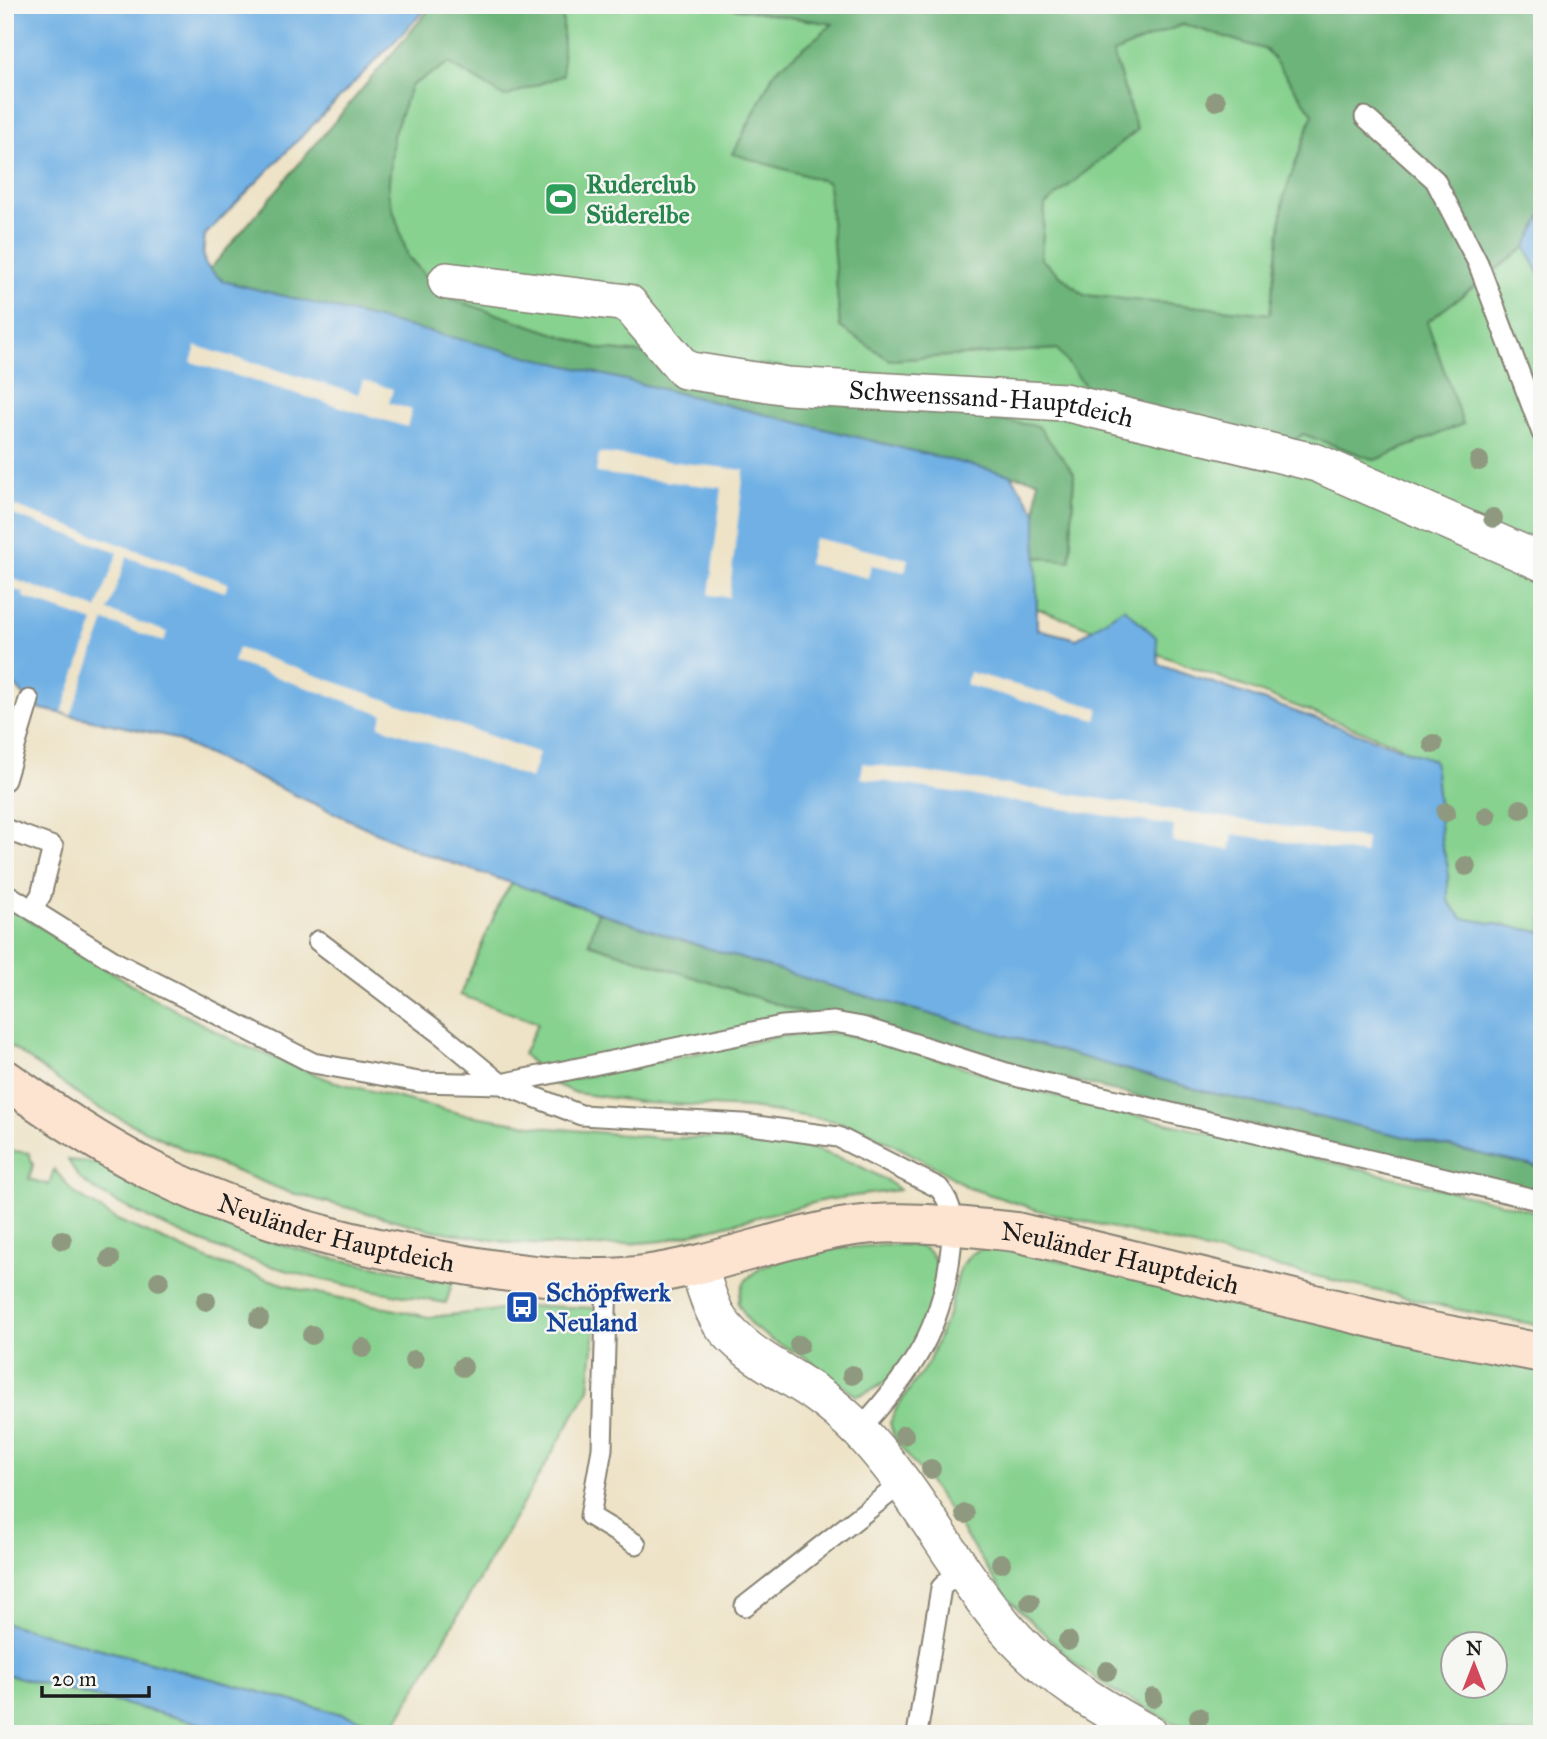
<svg xmlns="http://www.w3.org/2000/svg" width="1547" height="1739" font-family="'IM FELL Great Primer',serif">
<style>
.green{fill:#87d28f;stroke:#527756;stroke-width:2;fill-rule:evenodd}
.forest{fill:#6db47a;stroke:#44684b;stroke-width:2;fill-rule:evenodd}
.water{fill:#70b0e4;stroke:#466680;stroke-width:2}
.pier{fill:#eee3c7}
.lines{fill:none;stroke-linecap:round;stroke-linejoin:round}
.lane-casing{stroke:#858072;stroke-width:23}
.street-casing{stroke:#858072;stroke-width:40}
.secondary-casing{stroke:#858072;stroke-width:42}
.lane{stroke:#fff;stroke-width:19}
.street{stroke:#fff;stroke-width:37}
.secondary{stroke:#fde4d1;stroke-width:38}
.tree{fill:#8f997f}
.labels{text-anchor:middle;dominant-baseline:central;stroke-width:5;stroke-linejoin:round;paint-order:stroke}
.leisure-label{font-size:26px;font-weight:bold;fill:#27864d;stroke:#f6f6f2;text-anchor:start}
.street-label{font-size:26px;fill:#1c1c1c;stroke:#f6f6f2}
.transit-label{font-size:26px;font-weight:bold;fill:#164399;stroke:#f6f6f2;text-anchor:start}
</style>
<rect width="100%" height="100%" fill="#f6f6f2"/>
<filter id="ink" filterUnits="userSpaceOnUse"><feTurbulence type="fractalNoise" baseFrequency=".0143" numOctaves="2"/><feDisplacementMap in="SourceGraphic" scale="14" xChannelSelector="R" yChannelSelector="G"/><feConvolveMatrix kernelMatrix="1 2 1 2 8 2 1 2 1" color-interpolation-filters="sRGB"/></filter>
<filter id="wash" filterUnits="userSpaceOnUse"><feTurbulence type="fractalNoise" baseFrequency=".00686" numOctaves="4" result="noise"/><feDisplacementMap in="SourceGraphic" scale="28" xChannelSelector="R" yChannelSelector="G"/><feGaussianBlur stdDeviation="1.57" result="paint"/><feColorMatrix in="noise" values="0 0 0 0 0 0 0 0 0 0 0 0 0 0 0 0 0 1.4 0 .05"/><feComposite in="paint" operator="in"/></filter>
<g filter="url(#wash)">
<rect width="100%" height="100%" fill="#eee3c7"/>
<!-- green -->
<path class="green" d="M563 5H714L834 24 775 71 733 154 828 182 840 327 890 360 1057 349 1122 434 1261 466 1303 434 1375 460 1463 424 1427 322 1526 247 1542 279V948L1447 915 1399 745 1031 606 1034 557 1070 560 1074 473 915 408 782 367 600 349 446 297 408 257 388 193 393 136 411 86 449 63 505 97 563 75Z
M1183 24 1267 50 1313 114 1284 196 1270 314 1084 295 1041 259 1045 205 1137 130 1113 53Z
M512 883 598 912 589 943 813 1016 538 1069 523 1054 538 1023 460 995 501 900Z
M5 904 153 998 238 1043 332 1081 462 1114 550 1128 661 1138H731L814 1149 856 1164 888 1181 899 1190 825 1200 663 1241 591 1247 512 1243 432 1230 288 1192 200 1157 94 1106 5 1042Z
M834 1033 885 1042 1055 1096 1542 1213V1326L1450 1308 1038 1210 969 1188 934 1166 869 1132 835 1121 750 1108 647 1103 576 1093 552 1083 781 1036Z
M5 1150 29 1153 33 1165 29 1179 49 1185 54 1169 73 1192 117 1220 212 1261 299 1289 428 1317 541 1306 597 1308 589 1389 393 1728 5 1623Z
M68 1160 97 1163 167 1201 247 1235 326 1257 453 1281 446 1303C343 1287 253 1268 158 1223 138 1213 100 1196 83 1181 77 1176 72 1167 68 1160Z
M889 1245C903 1245 919 1242 930 1253 951 1274 917 1348 901 1368 889 1382 873 1391 856 1396L805 1357 773 1341 751 1325 738 1303C740 1297 741 1288 744 1283 768 1249 851 1247 889 1245Z
M984 1247 1009 1249 1542 1371V1734H1214L1171 1722 1112 1690 1078 1666 1007 1598 935 1490 895 1440 890 1423 897 1407 928 1363 949 1312 960 1268 971 1254ZM1452 1644H1494V1686H1452Z
M5 1674 242 1734H5Z"/>
<!-- forest -->
<path class="forest" d="M433 5H563V75L505 97 449 63 411 86 393 136 388 193 408 257 446 297 600 349 782 367 915 408 1038 426 1074 473 1070 561 1034 557 1038 480 737 430 194 288Z
M714 5H1539L1542 8V215L1526 247 1427 322 1463 424 1375 460 1303 434 1261 466 1122 434 1057 349 890 360 840 327 828 182 733 154 775 71 833 24ZM1183 24 1267 50 1313 114 1284 196 1270 314 1084 295 1041 259 1045 205 1137 130 1113 53Z
M598 912 827 985 1199 1090 1542 1168V1197L813 1016 589 943Z"/>
<!-- water -->
<path class="water" d="M5 5H430L205 235C201 263 202 263 223 281L1011 475 1036 512 1037 629 1077 639 1124 608 1156 637 1159 664 1434 760 1442 845 1448 867V901L1462 918 1542 932V1168L1199 1090 827 985 675 938 419 852 167 736 37 708 11 682 5 681Z
M1542 215V279L1526 247Z
M5 1623 393 1728 425 1734H242L5 1674Z"/>
<!-- pier -->
<path class="pier" d="M196 346 358 394 363 380 393 389 389 403 412 410 407 427 191 362Z
M599 453 744 470 729 597 709 595 722 488 596 473Z
M5 503 228 583 225 592 127 557 108 611 167 632 164 642 105 621 71 715 62 712 94 622 23 597 24 593 5 587V576L97 609 118 552 5 512Z
M814 538 908 559 905 572 871 565 868 578 808 564Z
M238 648 539 753 531 779 379 726 383 714 233 662Z
M969 672 1099 708 1096 720 966 685Z
M863 763 1367 839 1365 854 1233 834 1230 850 1172 842 1174 826 861 778Z"/>
</g>
<g filter="url(#ink)">
<g class="lines">
<defs>
<path id="lane" d="M1365 117 1435 180 1478 263 1542 433
M5 780 29 700
M5 829 53 847 41 895 32 909
M5 893 117 963 313 1063 419 1082 501 1084 782 1026 834 1022 862 1027 1019 1077 1542 1201
M318 941 442 1035 501 1084 581 1115 743 1124 838 1137 939 1188C955 1207 953 1224 951 1248 943 1329 912 1372 859 1430
M607 1278 602 1449 590 1516 636 1544
M745 1606 902 1483
M917 1734 941 1588 961 1567"/>
<g id="street">
<path id="s1" d="M447 281 628 303 685 370 787 386 1064 402 1317 463 1542 562"/>
<path d="M698 1265C704 1283 709 1304 719 1320 743 1354 782 1370 815 1393 831 1404 847 1418 860 1431 920 1494 957 1575 1016 1639 1053 1679 1101 1708 1149 1734"/>
</g>
<g id="secondary">
<path id="s2" d="M5 1079C52 1112 99 1144 150 1170 244 1218 345 1243 448 1262 513 1274 579 1283 644 1275 711 1266 774 1240 841 1228 899 1218 958 1226 1016 1232L1422 1330 1542 1353"/>
</g>
</defs>
<!-- lane casing -->
<use href="#lane" class="lane-casing"/>
<!-- street casing -->
<use href="#street" class="street-casing"/>
<!-- secondary casing -->
<use href="#secondary" class="secondary-casing"/>
<!-- lane -->
<use href="#lane" class="lane"/>
<!-- street -->
<use href="#street" class="street"/>
<!-- secondary -->
<use href="#secondary" class="secondary"/>
</g>
<!-- trees -->
<g class="tree">
<circle cx="1216" cy="101" r="10"/>
<circle cx="1479" cy="461" r="10"/>
<circle cx="1493" cy="518" r="10"/>
<circle cx="1433" cy="744" r="10"/>
<circle cx="1521" cy="809" r="10"/>
<circle cx="1446" cy="812" r="10"/>
<circle cx="1487" cy="816" r="10"/>
<circle cx="1466" cy="866" r="10"/>
<circle cx="62" cy="1240" r="10"/>
<circle cx="110" cy="1259" r="10"/>
<circle cx="159" cy="1281" r="10"/>
<circle cx="206" cy="1301" r="10"/>
<circle cx="259" cy="1319" r="10"/>
<circle cx="312" cy="1335" r="10"/>
<circle cx="799" cy="1345" r="10"/>
<circle cx="363" cy="1348" r="10"/>
<circle cx="414" cy="1360" r="10"/>
<circle cx="463" cy="1367" r="10"/>
<circle cx="852" cy="1375" r="10"/>
<circle cx="904" cy="1435" r="10"/>
<circle cx="931" cy="1469" r="10"/>
<circle cx="965" cy="1514" r="10"/>
<circle cx="1001" cy="1563" r="10"/>
<circle cx="1030" cy="1602" r="10"/>
<circle cx="1068" cy="1641" r="10"/>
<circle cx="1107" cy="1671" r="10"/>
<circle cx="1153" cy="1698" r="10"/>
<circle cx="1199" cy="1717" r="10"/>
</g>
</g>
<!-- icons -->
<defs>
<symbol id="stadium-square" viewBox="-11 -11 22 22"><rect x="-9" y="-9" width="18" height="18" rx="4" fill="#2e9e5b" stroke="#f6f6f2"/><path d="M0-5a6.5 5 0 1 0 0 10a6.5 5 0 1 0 0-10ZM-3.5-1.8h7v3.6h-7Z" fill="#fff"/></symbol>
<symbol id="bus-square" viewBox="-11 -11 22 22"><rect x="-9" y="-9" width="18" height="18" rx="4" fill="#1a4fb4" stroke="#f6f6f2"/><path d="M-5-6H5V4H4V6H2V4H-2V6H-4V4H-5ZM-3.5-4V0h7V-4ZM-3.5 1.2v1.5H-2V1.2ZM2 1.2v1.5H3.5V1.2Z" fill="#fff"/></symbol>
</defs>
<g fill-rule="evenodd">
<use href="#stadium-square" x="542" y="180" width="38" height="38"/>
<use href="#bus-square" x="503" y="1288" width="38" height="38"/>
</g>
<g class="labels">
<!-- leisure labels -->
<g class="leisure-label">
<text x="586" y="184">Ruderclub<tspan x="586" dy="30">Süderelbe</tspan></text>
</g>
<!-- street labels -->
<g class="street-label">
<text stroke="none"><textPath href="#s1" startOffset="579">Schweenssand-Hauptdeich</textPath></text>
<text stroke="none"><textPath href="#s2" startOffset="369">Neuländer Hauptdeich</textPath></text>
<text stroke="none"><textPath href="#s2" startOffset="1167">Neuländer Hauptdeich</textPath></text>
</g>
<!-- transit labels -->
<g class="transit-label">
<text x="546" y="1292">Schöpfwerk<tspan x="546" dy="30">Neuland</tspan></text>
</g>
</g>
<!-- margin -->
<rect width="1547" height="1739" fill="none" stroke="#f6f6f2" stroke-width="28"/>
<!-- north arrow -->
<g transform="translate(1474 1665)"><circle r="33" fill="#f6f6f2" stroke="#9f9f9c" stroke-width="2"/>
<path d="M0-5L12 26L0 18L-12 26Z" fill="#d1495b"/>
<text y="-10" font-size="19" font-weight="bold" text-anchor="middle" fill="#1c1c1c">N</text>
</g>
<!-- scale -->
<path d="M42 1686v10h107v-10" fill="none" stroke="#1c1c1c" stroke-width="3.5"/>
<text x="52" y="1686" font-size="21" fill="#1c1c1c" stroke="#f6f6f2" stroke-width="5" paint-order="stroke">20 m</text>
</svg>
